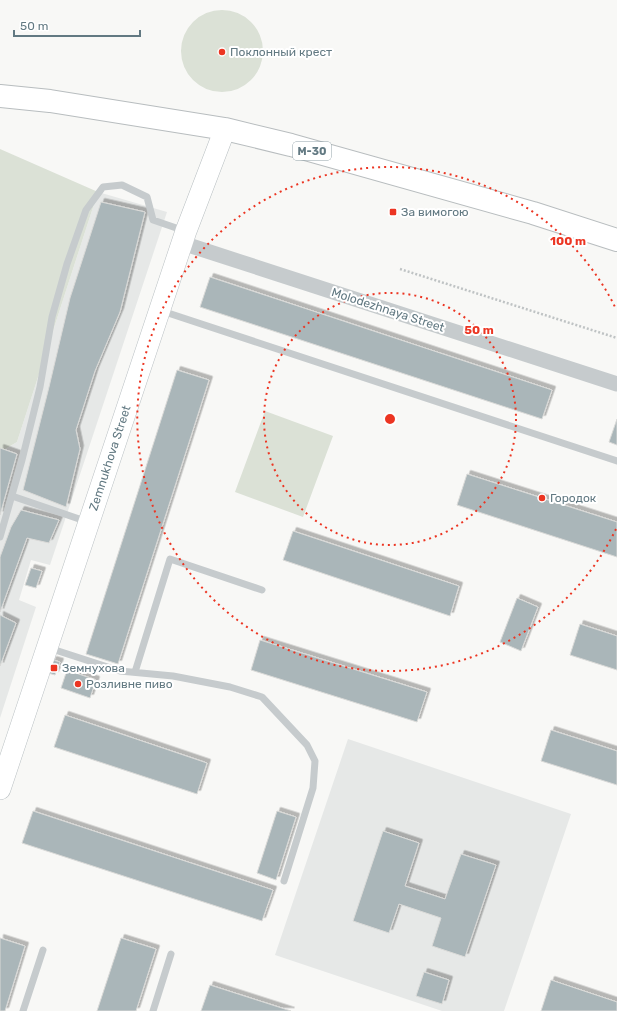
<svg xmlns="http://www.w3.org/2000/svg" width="617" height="1011" font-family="Rubik,sans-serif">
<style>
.built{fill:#e6e8e7}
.green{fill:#dbe1d6}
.building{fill:#aab6b9;stroke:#dadad8;filter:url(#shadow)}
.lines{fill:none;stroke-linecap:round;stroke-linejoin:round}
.secondary-casing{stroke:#b8bfc2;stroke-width:22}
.highway-casing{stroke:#b8bdbf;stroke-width:24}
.path{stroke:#bfc3c4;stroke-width:2.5;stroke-dasharray:2 2;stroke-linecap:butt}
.lane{stroke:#c6cbcd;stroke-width:7}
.street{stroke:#c6cbcd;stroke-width:15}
.secondary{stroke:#fff;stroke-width:21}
.highway{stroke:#fff;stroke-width:22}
.ring{fill:none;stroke:#ec3522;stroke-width:2;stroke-dasharray:2 4}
.poi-dot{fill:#ec3522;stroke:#fff;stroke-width:1.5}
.labels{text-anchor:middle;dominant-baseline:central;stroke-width:4;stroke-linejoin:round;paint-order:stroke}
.shield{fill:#fff;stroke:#91a1a8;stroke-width:1}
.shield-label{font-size:11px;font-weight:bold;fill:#627982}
.poi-label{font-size:12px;fill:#627982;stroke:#fff;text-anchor:start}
.street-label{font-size:12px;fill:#627982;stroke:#fff}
.centre{fill:#ec3522;stroke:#fff;stroke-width:2}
.ring-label{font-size:12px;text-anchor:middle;font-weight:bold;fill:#ec3522;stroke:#fff;stroke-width:4;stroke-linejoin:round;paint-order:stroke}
</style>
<defs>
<filter id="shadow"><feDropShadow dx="3.5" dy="-3.5" stdDeviation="0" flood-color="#0004"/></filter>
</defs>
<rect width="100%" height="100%" fill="#f8f8f6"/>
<!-- built -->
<path class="built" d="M98 192 167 212 50 565 31 560 19 600 36 607 0 718V452L17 442Z
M348 739 571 814 504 1011H442L275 955Z"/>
<!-- green -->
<path class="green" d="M181 51a41 41 0 1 1 82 0a41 41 0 1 1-82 0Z
M0 149 98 192 17 442 0 452Z
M265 411 333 436 303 517 235 492Z"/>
<!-- building -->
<path class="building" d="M101 202 145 212 120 312 95 371 76 430 80 449 66 507 23 490 49 387 70 298Z
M210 277 552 390 542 419 200 307Z
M177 370 209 380 118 664 86 654Z
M617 419V445L609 442Z
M0 448 17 454 0 515Z
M467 474 617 522V557L457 505Z
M21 510 59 520 49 543 27 538 0 612V557L11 527Z
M293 531 459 586 450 616 283 560Z
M31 568 42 571 36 588 25 585Z
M517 598 538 607 521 651 500 642Z
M0 615 16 623 0 666Z
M580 624 617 636V670L570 655Z
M260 640 427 692 417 722 251 670Z
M53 660 60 662 55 675 48 673Z
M67 670 96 680 90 698 61 688Z
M65 715 207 763 197 794 54 747Z
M551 730 617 751V785L541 761Z
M33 811 273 890 262 921 22 843Z
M277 811 296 817 276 880 257 873Z
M383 831 419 843 405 886 445 899 461 854 496 865 465 957 432 946 441 918 399 904 389 933 353 921Z
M0 938 25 946 5 1011H0Z
M121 938 156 949 136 1011H97Z
M424 972 449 980 442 1004 416 996Z
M551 980 617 1002V1011H541Z
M210 985 291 1011H201Z"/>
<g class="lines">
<defs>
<path id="secondary" d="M0 789 186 231 225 129"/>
<path id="highway" d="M0 96 50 101 225 129 291 145 533 213 617 240"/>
</defs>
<!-- secondary casing -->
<use href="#secondary" class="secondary-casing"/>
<!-- highway casing -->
<use href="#highway" class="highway-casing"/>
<!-- path -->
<path class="path" d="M400 269 617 338"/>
<!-- lane -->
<path class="lane" d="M162 311 617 461
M12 496 88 522
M0 537 22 460 40 387 52 317 67 264 86 210 103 187 122 185 147 197 153 220 185 231
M49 648 120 671 173 676 230 687 262 697 307 745 315 761 313 788 284 881
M135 672 170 559 262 590
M23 1011 43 950
M153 1011 171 954"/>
<!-- street -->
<path class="street" d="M182 243 617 384"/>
<!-- secondary -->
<use href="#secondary" class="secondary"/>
<!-- highway -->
<use href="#highway" class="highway"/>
</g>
<!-- distance rings -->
<g class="ring">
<circle cx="390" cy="419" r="126"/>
<path d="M616 529A252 252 0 1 1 616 309"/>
</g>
<!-- markers -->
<g class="poi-dot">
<circle cx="222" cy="52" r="4"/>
<rect x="389" y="208" width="8" height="8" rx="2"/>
<circle cx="542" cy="498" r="4"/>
<rect x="50" y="664" width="8" height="8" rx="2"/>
<circle cx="78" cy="684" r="4"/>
</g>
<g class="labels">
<!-- shield labels -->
<rect class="shield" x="293" y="142" width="38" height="18" rx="3"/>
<g class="shield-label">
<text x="312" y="151">М-30</text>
</g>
<!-- poi labels -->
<g class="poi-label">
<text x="230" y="52">Поклонный крест</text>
<text x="401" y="212">За вимогою</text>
<text x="550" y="498">Городок</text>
<text x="62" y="668">Земнухова</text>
<text x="86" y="684">Розливне пиво</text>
</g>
<!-- street labels -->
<g class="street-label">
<text transform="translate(388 310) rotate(18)">Molodezhnaya Street</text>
<text transform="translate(110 458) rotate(-72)">Zemnukhova Street</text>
</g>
</g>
<circle cx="390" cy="419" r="6" class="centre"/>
<g class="ring-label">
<text x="568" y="245">100 m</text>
<text x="479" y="334">50 m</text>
</g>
<!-- scale -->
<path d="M14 30v6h126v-6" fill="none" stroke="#627982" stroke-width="2"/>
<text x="20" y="30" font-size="12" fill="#627982" stroke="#ffffff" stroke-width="3" paint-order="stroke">50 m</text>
</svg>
